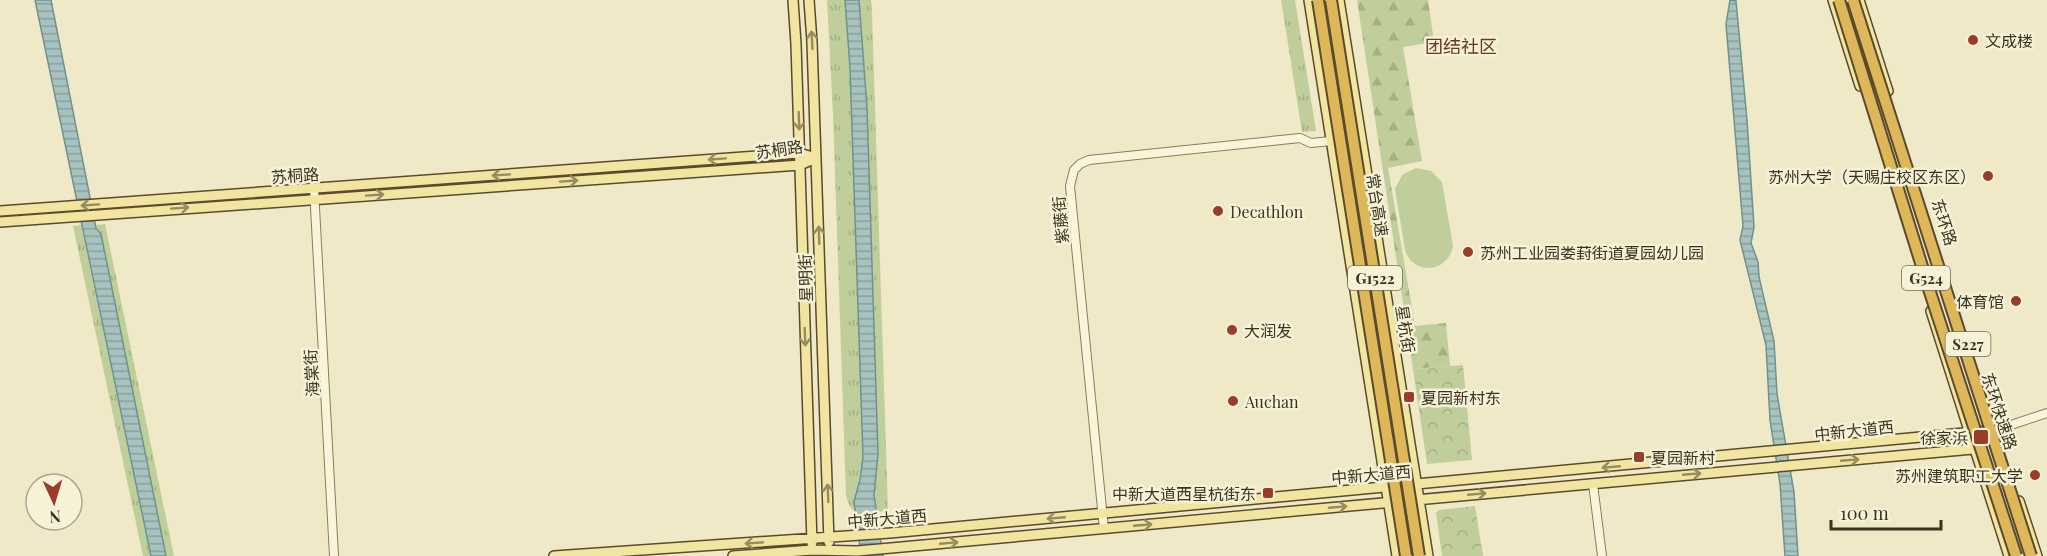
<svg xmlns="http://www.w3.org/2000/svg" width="2047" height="556" font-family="'Playfair Display','Noto Sans SC',serif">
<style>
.grass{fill:url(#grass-tufts)}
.forest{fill:url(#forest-firs)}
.park{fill:url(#park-crowns)}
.pitch{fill:#bfce9a}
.water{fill:url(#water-rules);stroke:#6e928f;stroke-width:1.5}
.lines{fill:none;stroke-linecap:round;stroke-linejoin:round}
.minor-casing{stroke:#8b7d5c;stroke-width:10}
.major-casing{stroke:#594a30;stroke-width:12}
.minor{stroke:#f9f5db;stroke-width:8}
.major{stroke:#f2e5a0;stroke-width:9}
.highway-bridge-casing{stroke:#594a30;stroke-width:14;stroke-linecap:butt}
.highway-bridge{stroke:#deb858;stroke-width:10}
.oneway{stroke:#968c60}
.poi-dot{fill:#9b3c2b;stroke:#f6f2d7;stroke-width:2}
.labels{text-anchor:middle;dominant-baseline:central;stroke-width:5;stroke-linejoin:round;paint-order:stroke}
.shield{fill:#f6f2d7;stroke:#736c57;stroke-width:1.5}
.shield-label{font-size:15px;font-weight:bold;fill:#3b3220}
.poi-label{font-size:16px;fill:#3b3220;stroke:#f6f2d7;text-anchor:start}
.street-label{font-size:16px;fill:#3b3220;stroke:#f6f2d7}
.neighbourhood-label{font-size:18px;fill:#683a1f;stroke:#f6f2d7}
</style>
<defs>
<pattern id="grass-tufts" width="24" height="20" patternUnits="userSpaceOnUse" patternTransform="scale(1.5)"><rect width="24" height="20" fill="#bfce9a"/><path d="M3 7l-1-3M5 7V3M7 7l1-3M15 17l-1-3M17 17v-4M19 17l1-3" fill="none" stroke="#a5b184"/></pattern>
<pattern id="forest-firs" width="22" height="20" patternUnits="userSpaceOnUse" patternTransform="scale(1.5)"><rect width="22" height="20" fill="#bfce9a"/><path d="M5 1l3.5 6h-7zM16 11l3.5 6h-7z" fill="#a5b184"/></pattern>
<pattern id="park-crowns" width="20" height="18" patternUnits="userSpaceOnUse" patternTransform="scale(1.5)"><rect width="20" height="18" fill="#bfce9a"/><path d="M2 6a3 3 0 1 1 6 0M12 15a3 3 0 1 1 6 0" fill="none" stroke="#a5b184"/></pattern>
<pattern id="water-rules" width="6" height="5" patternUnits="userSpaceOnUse" patternTransform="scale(1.5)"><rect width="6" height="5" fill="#a8c3bf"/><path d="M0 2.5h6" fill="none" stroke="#8a9f9b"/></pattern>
</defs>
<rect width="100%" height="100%" fill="#efe9c7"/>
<!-- grass -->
<path class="grass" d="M827 0H845L850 68 863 457C861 475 854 493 854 511L849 505 846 496 833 114Z
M859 0H871L872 14 888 511 877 512 874 495 878 454 867 108Z
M1281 0H1295L1316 131 1302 132Z
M105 224 174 556H166L101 234 96 225Z
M81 225 82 230 151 556H143L73 226Z"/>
<!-- forest -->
<path class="forest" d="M1357 0H1428L1434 42 1403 47 1422 161 1388 168 1415 326 1446 323 1450 366 1413 369Z"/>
<!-- park -->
<path class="park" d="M1463 365 1472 460 1427 464 1413 369Z
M1475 506 1483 556H1442L1436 513 1439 510Z"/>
<!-- pitch -->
<path class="pitch" d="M1416 168 1431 171 1442 182 1453 246C1448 273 1413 276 1405 250L1395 189 1402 175Z"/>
<!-- water -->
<path class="water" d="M35 0H51L96 228 101 234 166 556H151Z
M845 0H859L867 108 878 454 874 495 883 556H861L854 502 860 479 863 457 850 68Z
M1730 0 1736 1 1747 120 1754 227 1751 243 1758 262 1759 277 1774 341 1777 394 1794 492 1798 556H1785L1780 484 1770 420 1766 345 1740 240 1743 226 1726 24Z"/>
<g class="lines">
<defs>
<path id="minor" d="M314 189 334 556
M1996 430 2047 413
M1593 484 1602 556
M1104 529 1070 186 1074 170 1080 164 1089 160 1300 138 1311 143 1331 141"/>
<path id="major" d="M793 0 796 44 812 543
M809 0 812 42 829 542
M1309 0 1397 556
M1339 0 1428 556
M1833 0 1860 86
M1859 0 1888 91
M0 211 799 153 816 158
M0 222 800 165 816 158
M1931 311 2009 556
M1379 385 1387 394 1402 486 1405 489
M1400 498 1404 501 1413 556
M2019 501 2037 556
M554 556 890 533 1996 430
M733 556 812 550 857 551 891 548 1973 449 1996 430"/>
</defs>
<!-- minor casing -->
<use href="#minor" class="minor-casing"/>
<!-- major casing -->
<use href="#major" class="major-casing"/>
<!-- minor -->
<use href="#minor" class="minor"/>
<!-- major -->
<use href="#major" class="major"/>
<defs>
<path id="highway-bridge" d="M1318 0 1406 556
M1331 0 1419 556
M1839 0 1930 292 2016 556
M1853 0 2031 556"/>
</defs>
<!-- highway-bridge casing -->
<use href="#highway-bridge" class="highway-bridge-casing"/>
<!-- highway-bridge -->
<use href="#highway-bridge" class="highway-bridge"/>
</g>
<!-- one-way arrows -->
<defs><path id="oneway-shaft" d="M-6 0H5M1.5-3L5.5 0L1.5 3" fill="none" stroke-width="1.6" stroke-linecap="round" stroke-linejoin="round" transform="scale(1.5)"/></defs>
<g class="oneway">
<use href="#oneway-shaft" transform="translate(812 40) rotate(-93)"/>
<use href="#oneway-shaft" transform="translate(799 121) rotate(88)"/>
<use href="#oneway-shaft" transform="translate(717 159) rotate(176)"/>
<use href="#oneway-shaft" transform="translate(501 175) rotate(176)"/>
<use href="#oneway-shaft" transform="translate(569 181) rotate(-4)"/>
<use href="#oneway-shaft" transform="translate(375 195) rotate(-4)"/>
<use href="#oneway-shaft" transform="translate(90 205) rotate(176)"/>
<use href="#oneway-shaft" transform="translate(180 208) rotate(-4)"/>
<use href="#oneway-shaft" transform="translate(819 235) rotate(-92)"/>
<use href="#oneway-shaft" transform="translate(805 337) rotate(88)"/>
<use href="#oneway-shaft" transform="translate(1850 460) rotate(-5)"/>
<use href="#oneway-shaft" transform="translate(1611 467) rotate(175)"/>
<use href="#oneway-shaft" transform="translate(1692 474) rotate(-5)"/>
<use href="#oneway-shaft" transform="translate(828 493) rotate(-92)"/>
<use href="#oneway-shaft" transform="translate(1477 494) rotate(-5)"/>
<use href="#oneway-shaft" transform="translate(1338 507) rotate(-5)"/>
<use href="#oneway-shaft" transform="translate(1056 518) rotate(175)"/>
<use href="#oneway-shaft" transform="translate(1143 525) rotate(-5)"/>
<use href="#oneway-shaft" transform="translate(754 543) rotate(176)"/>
<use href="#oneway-shaft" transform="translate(949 543) rotate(-5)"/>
</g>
<!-- markers -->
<g class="poi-dot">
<circle cx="1973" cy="40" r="6"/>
<circle cx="1988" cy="176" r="6"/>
<circle cx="1218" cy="211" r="6"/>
<circle cx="1468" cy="252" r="6"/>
<circle cx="2016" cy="301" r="6"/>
<circle cx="1232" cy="330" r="6"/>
<rect x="1403" y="391" width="12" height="12" rx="3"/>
<circle cx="1233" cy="401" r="6"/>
<rect x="1973" y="429" width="16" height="16" rx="3"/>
<rect x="1633" y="451" width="12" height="12" rx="3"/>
<circle cx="2035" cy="475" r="6"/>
<rect x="1262" y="487" width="12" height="12" rx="3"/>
</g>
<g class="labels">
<!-- shield labels -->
<g class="shield">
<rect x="1348" y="266" width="54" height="24" rx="4.5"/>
<rect x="1902" y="266" width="48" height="24" rx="4.5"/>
<rect x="1945.5" y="332" width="45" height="24" rx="4.5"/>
</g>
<g class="shield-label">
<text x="1375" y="278">G1522</text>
<text x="1926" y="278">G524</text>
<text x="1968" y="344">S227</text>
</g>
<!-- poi labels -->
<g class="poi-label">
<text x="1985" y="40">文成楼</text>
<text x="1976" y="176" text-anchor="end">苏州大学（天赐庄校区东区）</text>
<text x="1230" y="211">Decathlon</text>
<text x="1480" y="252">苏州工业园娄葑街道夏园幼儿园</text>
<text x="2004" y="301" text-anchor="end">体育馆</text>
<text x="1244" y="330">大润发</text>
<text x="1421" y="397">夏园新村东</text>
<text x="1245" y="401">Auchan</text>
<text x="1968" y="437" text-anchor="end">徐家浜</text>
<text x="1651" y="457">夏园新村</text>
<text x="2023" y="475" text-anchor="end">苏州建筑职工大学</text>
<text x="1256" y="493" text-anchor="end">中新大道西星杭街东</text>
</g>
<!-- street labels -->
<g class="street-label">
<text transform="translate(779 149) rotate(-8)">苏桐路</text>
<text transform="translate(295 175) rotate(-4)">苏桐路</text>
<text transform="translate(1378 205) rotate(81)">常台高速</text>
<text transform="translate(1060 220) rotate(-95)">紫藤街</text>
<text transform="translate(1945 222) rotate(72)">东环路</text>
<text transform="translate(805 278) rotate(-92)">星明街</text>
<text transform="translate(1406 329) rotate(81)">星杭街</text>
<text transform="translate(311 373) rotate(-93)">海棠街</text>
<text transform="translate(2000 411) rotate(72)">东环快速路</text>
<text transform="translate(1854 430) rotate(-6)">中新大道西</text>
<text transform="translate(1371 474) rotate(-5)">中新大道西</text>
<text transform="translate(887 518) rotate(-5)">中新大道西</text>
</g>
<!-- neighbourhood labels -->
<g class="neighbourhood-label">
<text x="1461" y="46">团结社区</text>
</g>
</g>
<!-- north arrow -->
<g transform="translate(54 502) rotate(176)"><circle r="28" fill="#f6f2d7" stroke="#aba58e" stroke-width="1.5"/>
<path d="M0-4.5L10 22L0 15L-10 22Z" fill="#9b3c2b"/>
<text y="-9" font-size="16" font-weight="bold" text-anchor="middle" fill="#3b3220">N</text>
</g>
<!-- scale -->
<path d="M1831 520v9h110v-9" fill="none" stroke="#3b3220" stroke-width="3"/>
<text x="1840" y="520" font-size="18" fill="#3b3220" stroke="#f6f2d7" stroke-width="4.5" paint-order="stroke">100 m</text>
</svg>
